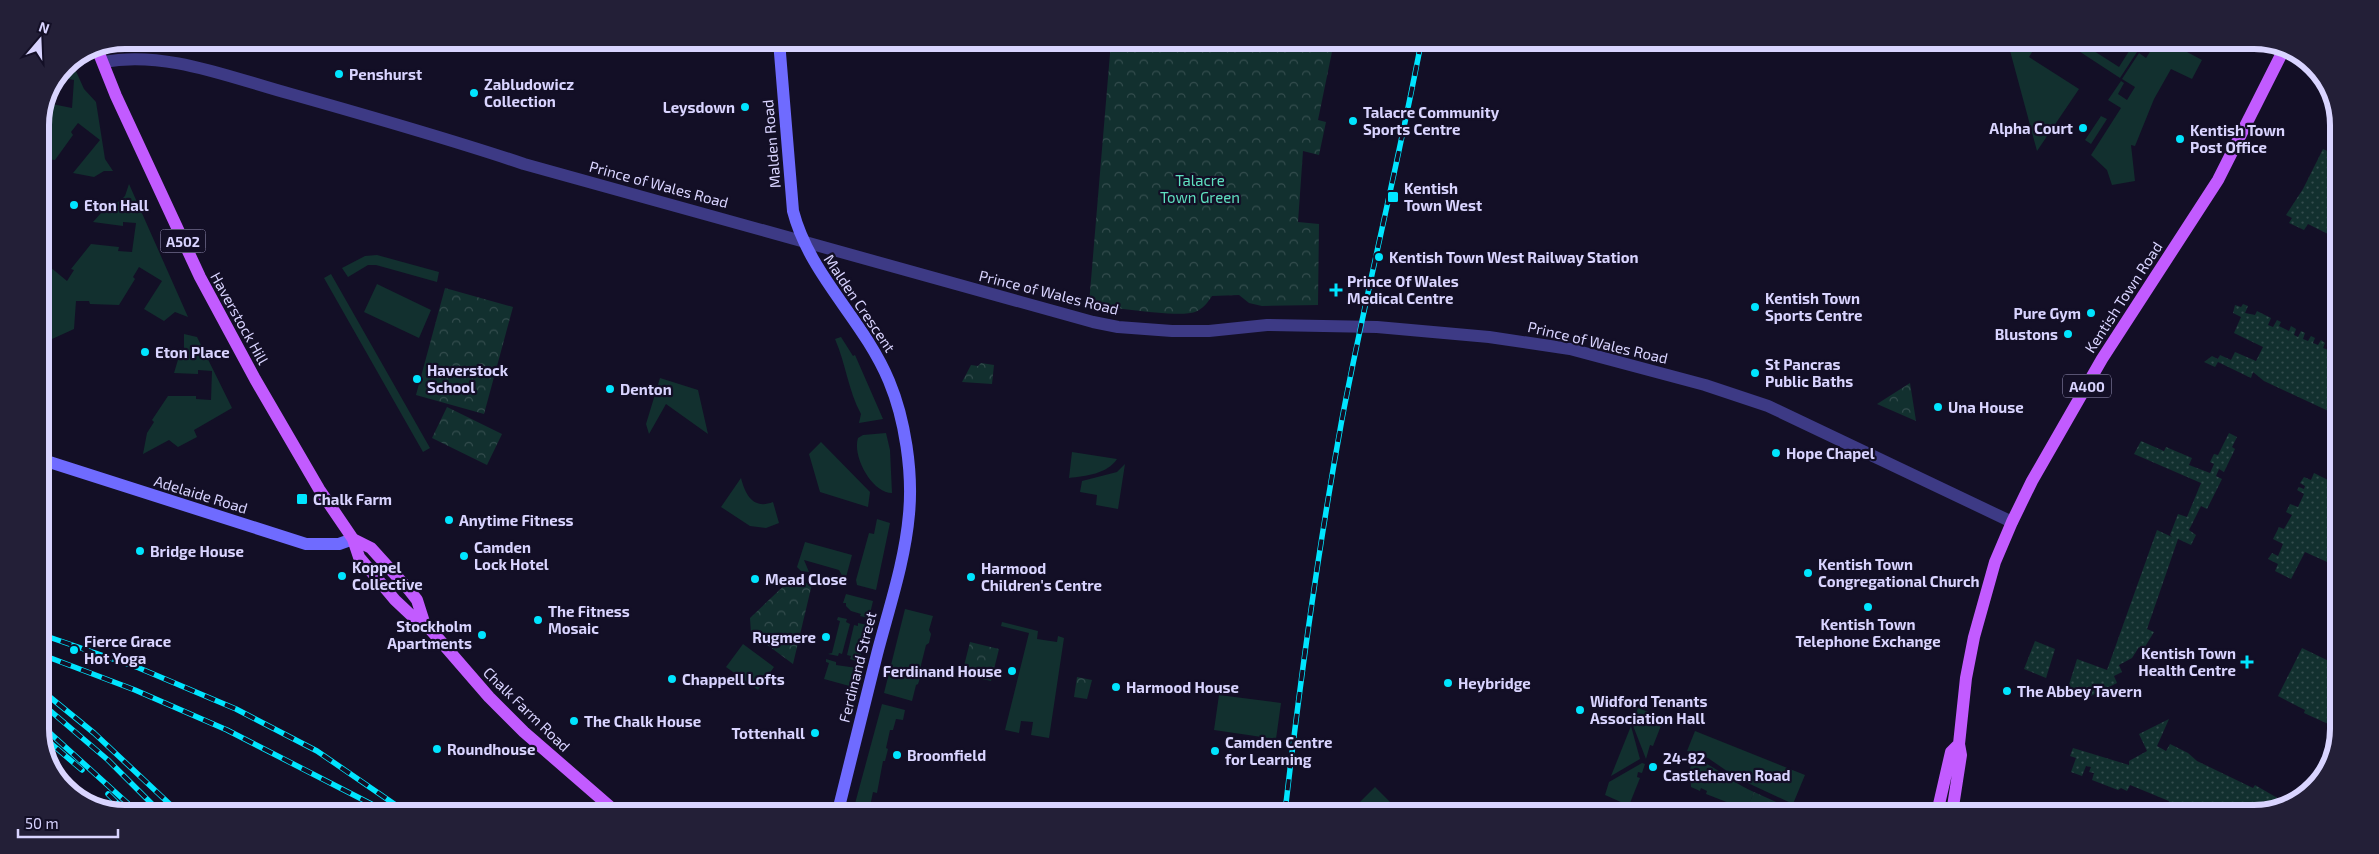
<svg xmlns="http://www.w3.org/2000/svg" width="2379" height="854" font-family="'Exo 2',sans-serif">
<style>
.grass{fill:#12302f}
.forest{fill:url(#forest-crowns)}
.garden{fill:url(#garden-dots)}
.lines{fill:none;stroke-linecap:round;stroke-linejoin:round}
.tertiary{stroke:#3d3a85;stroke-width:12}
.secondary{stroke:#6f6bff;stroke-width:12}
.primary{stroke:#c25bff;stroke-width:12}
.rail-casing{stroke:#00e5ff;stroke-width:5.5}
.rail{stroke:#130f26;stroke-width:4;stroke-dasharray:11;stroke-linecap:butt}
.poi-dot{fill:#00e5ff;stroke:#130f26;stroke-width:2}
.labels{text-anchor:middle;dominant-baseline:central;stroke-width:4.5;stroke-linejoin:round;paint-order:stroke}
.shield{fill:#130f26;stroke:#9e99be;stroke-width:1}
.shield-label{font-size:14px;font-weight:bold;fill:#d9d4ff}
.poi-label{font-size:15px;font-weight:bold;fill:#d9d4ff;stroke:#130f26;text-anchor:start}
.street-label{font-size:15px;fill:#d9d4ff;stroke:#130f26}
.park-label{font-size:15px;fill:#5fe0c0;stroke:#130f26}
.rim{fill:none;stroke:#d9d4ff;stroke-width:6}
</style>
<defs>
<pattern id="forest-crowns" width="20" height="18" patternUnits="userSpaceOnUse" patternTransform="scale(1.25)"><rect width="20" height="18" fill="#12302f"/><path d="M2 6a3 3 0 1 1 6 0M12 15a3 3 0 1 1 6 0" fill="none" stroke="#344d4e"/></pattern>
<pattern id="garden-dots" width="8" height="8" patternUnits="userSpaceOnUse" patternTransform="scale(1.25)"><rect width="8" height="8" fill="#12302f"/><path d="M2 2h.1M6 6h.1" fill="none" stroke="#344d4e" stroke-width="1.8" stroke-linecap="round"/></pattern>
</defs>
<rect width="100%" height="100%" fill="#130f26"/>
<!-- grass -->
<path class="grass" d="M2016 44H2037L2029 57 2079 89 2037 151 2009 47Z
M2068 44H2098L2094 51 2119 67 2131 48 2137 52 2120 78Z
M2155 44H2172L2202 60 2192 79 2171 69 2154 99 2135 146 2131 145 2135 181 2112 185 2107 170 2091 155 2121 108 2108 100 2121 81 2124 83 2118 94 2127 100 2135 87 2122 79 2139 53 2146 58Z
M71 60 84 89 96 102 105 159 113 171H104L94 177 73 173 100 140 78 123 71 132 73 135 55 160 40 158V119L47 103 72 108 74 80 63 78V81H58L65 65Z
M2101 116 2107 119 2091 144 2085 140Z
M129 184 188 317 175 312 164 321 144 309 162 281 139 267 133 277 135 279 119 305 90 304 89 301H76L74 329 52 339 40 310V267L44 262 67 281 74 270 71 269 91 244 119 247 118 251 132 252 136 223 123 222V226L93 222 109 204 118 202 125 196Z
M377 255 439 272 437 282 376 265H368L348 277 342 268 365 256Z
M331 274 430 448 423 452 324 278Z
M377 284 431 310 419 338 364 312Z
M184 334 197 337 232 408 194 430 197 437 178 447 169 440 143 454 147 433 154 422 152 420 168 396H196V399L211 400 212 371 198 370V374L174 373 180 353H184Z
M841 337 853 356 855 355 883 419 859 423 861 414C848 390 846 364 835 339Z
M660 378 698 390 708 434 666 404 649 434 646 424Z
M886 433 890 450 892 493C872 493 852 456 858 438L863 435Z
M821 442 870 492 868 507 820 492 809 454Z
M1072 452 1117 459C1107 474 1086 476 1069 478Z
M1125 464 1118 509 1096 505 1097 495 1080 492 1082 481 1117 472Z
M741 478C745 494 753 510 773 502L779 523 766 528 750 526 721 507Z
M877 519 890 523 876 590 857 585 856 580 869 533 874 534Z
M805 542 852 555 845 581 839 570 804 560 809 572 801 571 797 567Z
M846 594 873 601 869 618 860 616 861 614 851 611 846 606V603H843Z
M905 609 933 616 929 630 931 634 929 643 926 645 919 673 921 675 918 684 916 685 912 701 884 693Z
M838 617 847 619 846 622 850 624 842 654 839 653 838 656 828 654 832 653 840 621 837 620Z
M1002 622 1038 631 1037 639 1057 642 1058 636 1064 638 1049 738 1031 735 1033 722 1021 721 1019 733 1005 730 1029 633 1001 626Z
M858 623 868 625 859 662 850 659 851 656 847 655 854 625 858 626Z
M743 644 774 667 758 690 726 667Z
M826 659 836 662V665L857 668 853 687 824 679 829 663 826 662Z
M1219 695 1281 703 1276 739 1214 730Z
M882 704 905 710 903 720 896 719 893 730H890L886 748 888 749 885 761H883L877 793 873 792 869 811H853Z
M1638 708 1664 718 1653 746 1650 745 1646 759 1632 723Z
M1631 726 1640 759 1611 776Z
M1695 731 1805 775 1793 804 1737 778 1708 758 1687 751Z
M1694 758C1716 766 1732 783 1754 792L1747 810 1706 794 1707 791 1701 788 1700 791 1691 787 1690 769Z
M1642 763 1645 764 1642 773 1638 772 1637 777 1640 778 1630 803 1641 807 1639 810 1605 795 1609 782Z
M1375 787 1400 812H1366L1358 804Z
M1709 802 1729 810V813H1705L1698 810Z"/>
<!-- forest -->
<path class="forest" d="M1111 42H1334L1318 120 1326 122 1319 155 1303 151 1298 222 1319 224 1318 305 1262 306 1249 303 1239 295 1212 296C1208 302 1203 309 1195 312 1179 318 1109 307 1089 304Z
M445 288 513 307 484 414 416 395Z
M981 363 994 365 992 384 962 382 971 365 978 366Z
M1910 383 1916 421 1877 404Z
M447 407 502 434 487 465 432 438Z
M790 580 812 584 793 664 751 633 750 618Z
M970 642 999 649 991 681 962 674Z
M1077 677 1092 680 1087 699 1074 697Z
M1754 792 1792 809 1790 813H1757L1747 809Z"/>
<!-- garden -->
<path class="garden" d="M2323 149 2339 156 2338 239 2308 224 2304 230 2289 223 2292 218 2286 215 2303 189Z
M2243 304 2248 306 2245 313 2255 315 2257 311 2271 318 2268 325 2273 327 2277 320 2281 322 2279 326 2289 331 2291 326 2296 329 2294 335 2298 337 2301 331 2305 333 2303 339 2308 341 2311 336 2315 338 2313 343 2318 345 2321 340 2325 343 2323 348 2328 350 2331 345 2335 347 2333 353 2337 355V415L2264 381 2253 372 2251 378 2218 362 2215 367 2204 362 2212 356 2218 359 2220 355 2231 360 2235 352 2256 361 2263 347 2234 333 2241 317 2233 313 2235 305 2241 307Z
M2229 433 2237 437 2232 447 2235 449 2224 472 2219 469 2216 476 2222 479 2207 509 2201 506 2189 530 2196 535 2191 545 2178 539 2147 629 2154 632 2143 650 2139 647 2132 658 2119 665 2122 672 2114 676 2117 683 2091 696 2068 688 2077 659 2107 670 2157 530 2172 537 2170 535 2178 514 2187 517 2201 483 2134 454 2141 441 2164 451 2166 447 2192 458 2189 465 2210 473 2214 464 2210 462 2214 454 2218 455Z
M2314 473 2336 484 2327 507 2336 513V566L2305 552 2291 579 2275 571 2278 564 2268 559 2272 553 2278 556 2283 544 2273 539 2279 527 2284 529 2292 515 2286 512 2290 504 2298 507 2304 494 2297 490 2299 487 2304 489 2305 486 2300 483 2304 477 2311 480Z
M2035 641 2055 649 2046 678 2024 669Z
M2302 648 2335 664V727L2304 713 2305 710 2278 696Z
M2169 719 2157 746 2166 751 2170 744 2188 753 2197 761 2253 788 2255 785 2286 803 2255 814H2186L2168 807 2169 801 2130 785 2127 791 2121 788 2118 790 2092 780 2094 773 2089 772 2091 767 2086 766 2082 776 2071 772 2076 758 2070 756 2073 748 2129 765V761L2147 751 2139 734Z"/>
<g class="lines">
<!-- tertiary -->
<path class="tertiary" d="M103 62C166 50 231 78 291 94 369 116 447 138 524 164L1093 322 1118 327 1172 331H1209L1267 325 1377 327 1489 337 1570 349 1705 385 1768 406 2012 522"/>
<!-- secondary -->
<path class="secondary" d="M779 41 793 211C810 276 863 319 889 381 905 419 913 472 909 514 905 561 889 608 877 654 864 706 851 759 838 811
M40 459 306 544H339L353 539"/>
<!-- primary -->
<path class="primary" d="M96 46 116 96 200 277 255 379 319 489 353 539 359 557 395 600 412 616 424 622 489 697 524 732 615 811
M353 539 371 548 410 591 417 600 424 622
M1937 813 1951 752 1959 744
M1952 813 1961 755 1959 744 1966 678 1974 637 1995 562 2012 522 2032 481 2102 359 2218 180 2285 47"/>
<defs>
<path id="rail" d="M40 634 139 668 236 709 317 751 403 810
M40 654 135 690 227 730 383 810
M40 689 94 733 176 810
M40 702 108 760 158 810
M40 724 135 810
M40 734 82 770
M108 794 124 810
M1285 812C1300 681 1318 550 1342 419 1366 293 1397 169 1421 43"/>
</defs>
<!-- rail casing -->
<use href="#rail" class="rail-casing"/>
<!-- rail -->
<use href="#rail" class="rail"/>
</g>
<!-- markers -->
<g class="poi-dot">
<circle cx="339" cy="74" r="5"/>
<circle cx="474" cy="93" r="5"/>
<circle cx="745" cy="107" r="5"/>
<circle cx="1353" cy="121" r="5"/>
<circle cx="2083" cy="128" r="5"/>
<circle cx="2180" cy="139" r="5"/>
<rect x="1387" y="191" width="12" height="12" rx="2.5"/>
<circle cx="74" cy="205" r="5"/>
<circle cx="1379" cy="257" r="5"/>
<path d="M1333.5 282.5h5v5h5v5h-5v5h-5v-5h-5v-5h5z"/>
<circle cx="1755" cy="307" r="5"/>
<circle cx="2091" cy="313" r="5"/>
<circle cx="2068" cy="334" r="5"/>
<circle cx="145" cy="352" r="5"/>
<circle cx="1755" cy="373" r="5"/>
<circle cx="417" cy="379" r="5"/>
<circle cx="610" cy="389" r="5"/>
<circle cx="1938" cy="407" r="5"/>
<circle cx="1776" cy="453" r="5"/>
<rect x="296" y="493" width="12" height="12" rx="2.5"/>
<circle cx="449" cy="520" r="5"/>
<circle cx="140" cy="551" r="5"/>
<circle cx="464" cy="556" r="5"/>
<circle cx="1808" cy="573" r="5"/>
<circle cx="342" cy="576" r="5"/>
<circle cx="971" cy="577" r="5"/>
<circle cx="755" cy="579" r="5"/>
<circle cx="1868" cy="607" r="5"/>
<circle cx="538" cy="620" r="5"/>
<circle cx="482" cy="635" r="5"/>
<circle cx="826" cy="637" r="5"/>
<circle cx="74" cy="650" r="5"/>
<path d="M2244.5 654.5h5v5h5v5h-5v5h-5v-5h-5v-5h5z"/>
<circle cx="1012" cy="671" r="5"/>
<circle cx="672" cy="679" r="5"/>
<circle cx="1448" cy="683" r="5"/>
<circle cx="1116" cy="687" r="5"/>
<circle cx="2007" cy="691" r="5"/>
<circle cx="1580" cy="710" r="5"/>
<circle cx="574" cy="721" r="5"/>
<circle cx="815" cy="733" r="5"/>
<circle cx="437" cy="749" r="5"/>
<circle cx="1215" cy="751" r="5"/>
<circle cx="897" cy="755" r="5"/>
<circle cx="1653" cy="767" r="5"/>
</g>
<g class="labels">
<!-- shield labels -->
<g class="shield">
<rect x="160.5" y="229.5" width="45" height="23" rx="4"/>
<rect x="2063" y="374.5" width="48" height="23" rx="4"/>
</g>
<g class="shield-label">
<text x="183" y="241">A502</text>
<text x="2087" y="386">A400</text>
</g>
<!-- poi labels -->
<g class="poi-label">
<text x="349" y="74">Penshurst</text>
<text x="484" y="84">Zabludowicz<tspan x="484" dy="17">Collection</tspan></text>
<text x="735" y="107" text-anchor="end">Leysdown</text>
<text x="1363" y="112">Talacre Community<tspan x="1363" dy="17">Sports Centre</tspan></text>
<text x="2073" y="128" text-anchor="end">Alpha Court</text>
<text x="2190" y="130">Kentish Town<tspan x="2190" dy="17">Post Office</tspan></text>
<text x="1404" y="188">Kentish<tspan x="1404" dy="17">Town West</tspan></text>
<text x="84" y="205">Eton Hall</text>
<text x="1389" y="257">Kentish Town West Railway Station</text>
<text x="1347" y="281">Prince Of Wales<tspan x="1347" dy="17">Medical Centre</tspan></text>
<text x="1765" y="298">Kentish Town<tspan x="1765" dy="17">Sports Centre</tspan></text>
<text x="2081" y="313" text-anchor="end">Pure Gym</text>
<text x="2058" y="334" text-anchor="end">Blustons</text>
<text x="155" y="352">Eton Place</text>
<text x="1765" y="364">St Pancras<tspan x="1765" dy="17">Public Baths</tspan></text>
<text x="427" y="370">Haverstock<tspan x="427" dy="17">School</tspan></text>
<text x="620" y="389">Denton</text>
<text x="1948" y="407">Una House</text>
<text x="1786" y="453">Hope Chapel</text>
<text x="313" y="499">Chalk Farm</text>
<text x="459" y="520">Anytime Fitness</text>
<text x="474" y="547">Camden<tspan x="474" dy="17">Lock Hotel</tspan></text>
<text x="150" y="551">Bridge House</text>
<text x="1818" y="564">Kentish Town<tspan x="1818" dy="17">Congregational Church</tspan></text>
<text x="352" y="567">Koppel<tspan x="352" dy="17">Collective</tspan></text>
<text x="981" y="568">Harmood<tspan x="981" dy="17">Children's Centre</tspan></text>
<text x="765" y="579">Mead Close</text>
<text x="548" y="611">The Fitness<tspan x="548" dy="17">Mosaic</tspan></text>
<text x="1868" y="624" text-anchor="middle">Kentish Town<tspan x="1868" dy="17">Telephone Exchange</tspan></text>
<text x="472" y="626" text-anchor="end">Stockholm<tspan x="472" dy="17">Apartments</tspan></text>
<text x="816" y="637" text-anchor="end">Rugmere</text>
<text x="84" y="641">Fierce Grace<tspan x="84" dy="17">Hot Yoga</tspan></text>
<text x="2236" y="653" text-anchor="end">Kentish Town<tspan x="2236" dy="17">Health Centre</tspan></text>
<text x="1002" y="671" text-anchor="end">Ferdinand House</text>
<text x="682" y="679">Chappell Lofts</text>
<text x="1458" y="683">Heybridge</text>
<text x="1126" y="687">Harmood House</text>
<text x="2017" y="691">The Abbey Tavern</text>
<text x="1590" y="701">Widford Tenants<tspan x="1590" dy="17">Association Hall</tspan></text>
<text x="584" y="721">The Chalk House</text>
<text x="805" y="733" text-anchor="end">Tottenhall</text>
<text x="1225" y="742">Camden Centre<tspan x="1225" dy="17">for Learning</tspan></text>
<text x="447" y="749">Roundhouse</text>
<text x="907" y="755">Broomfield</text>
<text x="1663" y="758">24-82<tspan x="1663" dy="17">Castlehaven Road</tspan></text>
</g>
<!-- street labels -->
<g class="street-label">
<text transform="translate(771 144) rotate(-95)">Malden Road</text>
<text transform="translate(659 184) rotate(15)">Prince of Wales Road</text>
<text transform="translate(1049 292) rotate(14)">Prince of Wales Road</text>
<text transform="translate(2123 297) rotate(-57)">Kentish Town Road</text>
<text transform="translate(860 303) rotate(56)">Malden Crescent</text>
<text transform="translate(240 318) rotate(61)">Haverstock Hill</text>
<text transform="translate(1598 342) rotate(13)">Prince of Wales Road</text>
<text transform="translate(201 494) rotate(17)">Adelaide Road</text>
<text transform="translate(857 667) rotate(-76)">Ferdinand Street</text>
<text transform="translate(527 709) rotate(44)">Chalk Farm Road</text>
</g>
<!-- park labels -->
<g class="park-label">
<text x="1200" y="180">Talacre<tspan x="1200" dy="17">Town Green</tspan></text>
</g>
</g>
<!-- crop -->
<path d="M0 0H2379V854H0ZM125 49H2254A76 76 0 0 1 2330 125V729A76 76 0 0 1 2254 805H125A76 76 0 0 1 49 729V125A76 76 0 0 1 125 49Z" fill="#231f37" fill-rule="evenodd"/>
<path class="rim" d="M125 49H2254A76 76 0 0 1 2330 125V729A76 76 0 0 1 2254 805H125A76 76 0 0 1 49 729V125A76 76 0 0 1 125 49Z"/>
<!-- north arrow -->
<g transform="translate(40 40) rotate(19)" stroke="#130f26" stroke-width="4" paint-order="stroke">
<path d="M0-4L9 19L0 12L-9 19Z" fill="#d9d4ff"/>
<text y="-8" font-size="14" font-weight="bold" text-anchor="middle" fill="#d9d4ff">N</text>
</g>
<!-- scale -->
<path d="M18 829v8h100v-8" fill="none" stroke="#d9d4ff" stroke-width="2.5"/>
<text x="25" y="829" font-size="15" fill="#d9d4ff" stroke="#130f26" stroke-width="4" paint-order="stroke">50 m</text>
</svg>
